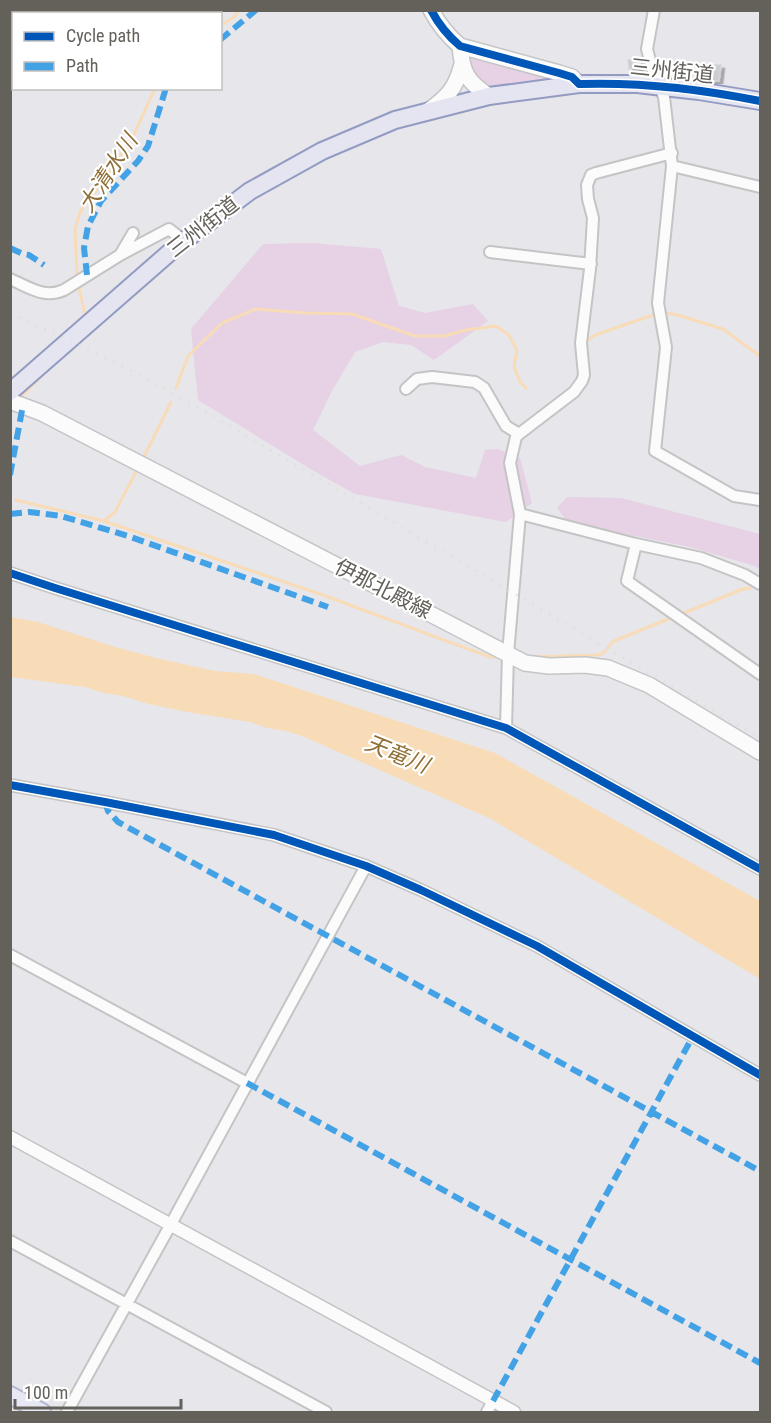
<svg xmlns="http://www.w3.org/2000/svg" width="771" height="1423" font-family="'Roboto Condensed','Noto Sans JP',sans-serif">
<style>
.green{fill:#e6d1e5}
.water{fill:#f8dcb8}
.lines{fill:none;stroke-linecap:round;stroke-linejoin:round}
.stream{stroke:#f8dcb8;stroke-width:3}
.building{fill:#ceced2;stroke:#d5d6da;stroke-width:1.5;filter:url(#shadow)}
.minor-casing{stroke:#c5c4c5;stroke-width:14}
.tertiary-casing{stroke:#c5c4c5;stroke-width:15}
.secondary-casing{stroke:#c5c5c6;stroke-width:18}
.primary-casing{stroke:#b3b7d3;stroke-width:20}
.trunk-casing{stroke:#939bc3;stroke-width:20}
.minor{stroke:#fbfbfc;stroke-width:10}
.tertiary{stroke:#fbfbfc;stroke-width:12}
.secondary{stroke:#fbfbfc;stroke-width:15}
.primary{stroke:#e7e8f3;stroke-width:16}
.trunk{stroke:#e4e5f0;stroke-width:16}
.rail{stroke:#e0e0e1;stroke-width:3;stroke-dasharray:1.5 8;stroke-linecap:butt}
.quiet{stroke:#43a2e6;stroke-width:6;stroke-dasharray:12 6;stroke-linecap:butt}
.cycleway-casing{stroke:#fff;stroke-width:11}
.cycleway{stroke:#0057b8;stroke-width:8}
.labels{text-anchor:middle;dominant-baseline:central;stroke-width:4.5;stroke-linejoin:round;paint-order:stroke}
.street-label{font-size:21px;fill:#64615b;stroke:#fff}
.water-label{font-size:22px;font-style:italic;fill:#8e6f35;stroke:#fff}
</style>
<defs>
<filter id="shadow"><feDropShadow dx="3.5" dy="3.5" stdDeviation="0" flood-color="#0004"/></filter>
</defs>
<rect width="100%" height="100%" fill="#e6e6eb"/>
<!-- green -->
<path class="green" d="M472 55 552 78 491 86 487 85 474 77 468 58Z
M312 243 381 249 399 306 425 313 473 304 488 321 434 360 411 345 383 342 355 352 332 391 313 430 360 466 401 455 425 467 476 478 485 450 498 449 520 458 532 503 506 522 355 494 312 470 198 400 191 329 263 244Z
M567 497 621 498 760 534V569L755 566 690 547 615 532 576 533 557 508Z"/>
<!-- water -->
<path class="water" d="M10 617 38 622 115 647 156 658 215 671 254 674 495 753 760 901V979L489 818 302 736 286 731 267 728 250 722 187 712 149 704 123 696 104 693 85 687 11 677Z"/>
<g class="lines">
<!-- stream -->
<path class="stream" d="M220 26 234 17 239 10
M77 277 75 229 80 212 131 141 155 88
M78 284 86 318
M586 343V342L595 335 653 315 665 313 678 315 723 329 760 356
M176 388 188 356 222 323 256 309 306 313 352 314 415 336H444L466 330 496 326 509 335 517 350 514 366 520 382 526 388
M18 400 49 368
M143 459 171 402
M16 500 104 521 115 512 138 468
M104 521 323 595 468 649 491 657H497
M679 615 743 589 750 588
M531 657 596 655 602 654 614 641 673 617"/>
</g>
<!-- building -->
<path class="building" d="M639 59 641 67 629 69 628 60Z
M697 65H721L719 81 695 79Z"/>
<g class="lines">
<defs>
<path id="minor" d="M654 10 647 49 652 68 664 97 672 166 760 187
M672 166 658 303 666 347 655 451 734 496 760 500
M490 252 591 264
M120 255 169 229 184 241
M10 279C29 287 44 299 64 290L120 255 133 233
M406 389 417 379 432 377 475 382 484 388 506 426 519 434
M520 514 636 544 701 558 745 575 760 584
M636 544 627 581 760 674
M10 573 55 588 506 728 760 869
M506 728 508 654 520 514 510 463 516 437 519 434 574 392 582 381 584 375 581 343 590 269 593 218 588 199 587 185 591 175 596 173 672 153
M10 785 105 802 274 835 366 866 421 890 537 946 760 1075
M10 955 247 1083
M10 1241 326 1412
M67 1412 171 1224 366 866
M487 1412 493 1401"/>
<path id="tertiary" d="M10 1137 514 1412"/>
<path id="secondary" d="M431 10C439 25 448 36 460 46L559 73 572 77 579 84
M460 46C462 72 467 82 489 96
M428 111C448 97 456 88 462 64
M10 401 42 413 525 663 549 666 585 665 608 668 649 685 760 752"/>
<path id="primary" d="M10 1395 42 1412"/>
<path id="trunk" d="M10 392 177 246 250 191 322 151 395 120 489 96 579 84H637L699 91 760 101"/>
</defs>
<!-- minor casing -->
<use href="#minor" class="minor-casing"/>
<!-- tertiary casing -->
<use href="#tertiary" class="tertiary-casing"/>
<!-- secondary casing -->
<use href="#secondary" class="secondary-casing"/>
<!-- primary casing -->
<use href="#primary" class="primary-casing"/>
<!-- trunk casing -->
<use href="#trunk" class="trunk-casing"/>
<!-- minor -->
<use href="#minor" class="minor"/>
<!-- tertiary -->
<use href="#tertiary" class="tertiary"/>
<!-- secondary -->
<use href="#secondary" class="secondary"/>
<!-- primary -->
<use href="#primary" class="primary"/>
<!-- trunk -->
<use href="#trunk" class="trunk"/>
<!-- rail -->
<path class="rail" d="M10 313 113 361 204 411 760 738"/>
<!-- quiet -->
<path class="quiet" d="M220 40 256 10
M10 248 23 254 29 255 44 265
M87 275 84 248 88 226 101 201 138 161 148 146 166 88
M10 475 23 405
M10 514 29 512 61 516 128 536 328 607
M105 802 108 811 118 822 760 1171
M247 1083 760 1363
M493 1401 693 1036"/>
<defs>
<path id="cycleway" d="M431 10C439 25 448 36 460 46L559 73 572 77 579 84C640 82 701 89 760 101
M10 573 55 588 506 728 760 869
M10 785 105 802 274 835 366 866 421 890 537 946 760 1075"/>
</defs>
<!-- cycleway casing -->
<use href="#cycleway" class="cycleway-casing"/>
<!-- cycleway -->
<use href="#cycleway" class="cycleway"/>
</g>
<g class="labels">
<!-- street labels -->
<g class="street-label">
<text transform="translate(672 71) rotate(6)">三州街道</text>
<text transform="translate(203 227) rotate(-38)">三州街道</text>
<text transform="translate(383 589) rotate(27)">伊那北殿線</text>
</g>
<!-- water labels -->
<g class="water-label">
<text transform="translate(108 173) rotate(-57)">大清水川</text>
<text transform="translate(397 754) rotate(22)">天竜川</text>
</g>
</g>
<!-- border -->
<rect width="771" height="1423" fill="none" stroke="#64615b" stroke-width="24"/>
<!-- legend -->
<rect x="12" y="12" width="210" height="78" fill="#ffffff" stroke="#c1c0bd" stroke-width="1.5"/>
<rect x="24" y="32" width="30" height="9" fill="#0057b8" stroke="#c1c0bd" stroke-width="1.5"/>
<text x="66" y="42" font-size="18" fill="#64615b">Cycle path</text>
<rect x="24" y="62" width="30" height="9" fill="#43a2e6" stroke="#c1c0bd" stroke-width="1.5"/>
<text x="66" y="72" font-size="18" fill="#64615b">Path</text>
<!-- scale -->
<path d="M15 1399v9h166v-9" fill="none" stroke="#64615b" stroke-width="3"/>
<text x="24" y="1399" font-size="18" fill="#64615b" stroke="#ffffff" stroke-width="4.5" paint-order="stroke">100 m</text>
</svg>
